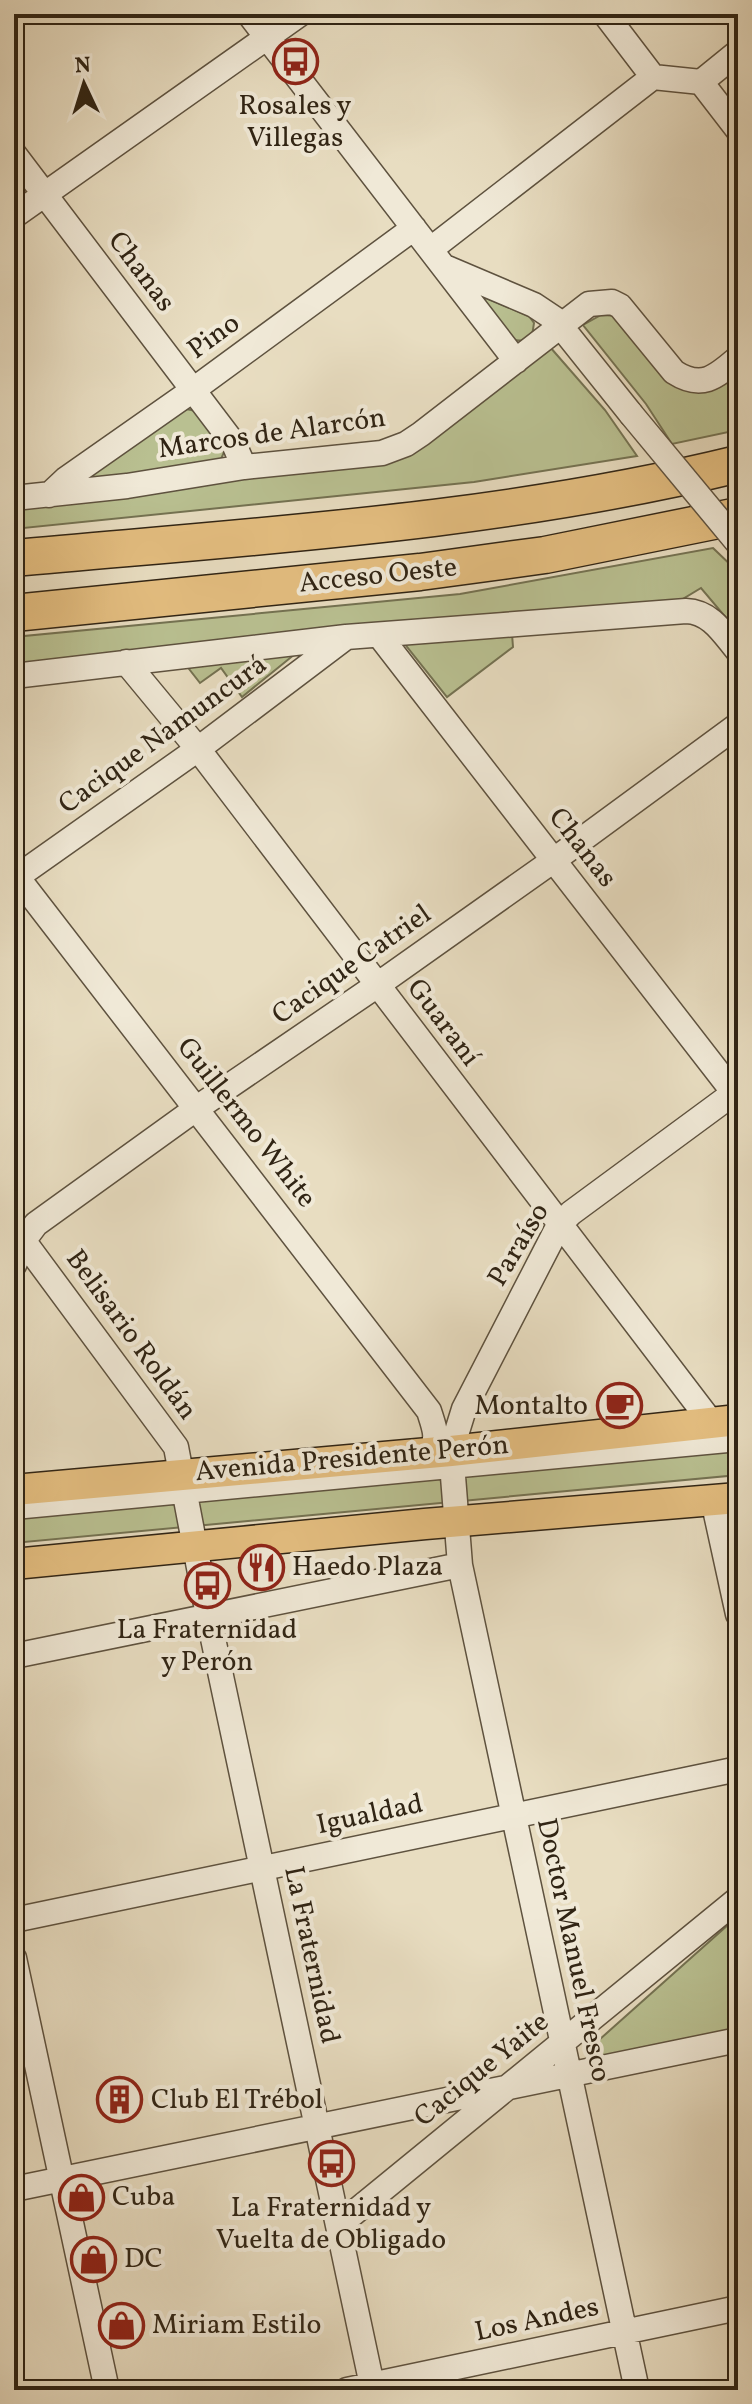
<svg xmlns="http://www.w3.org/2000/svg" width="752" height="2404" font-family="Vollkorn,serif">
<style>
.green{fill:#b9c091;stroke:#747252;stroke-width:2}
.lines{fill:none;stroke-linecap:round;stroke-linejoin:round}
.minor-casing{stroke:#5e523f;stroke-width:27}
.major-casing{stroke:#302414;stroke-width:33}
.highway-casing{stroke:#302414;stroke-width:39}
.minor{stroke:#f0e9d7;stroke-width:24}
.major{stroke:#e4be80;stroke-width:30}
.highway{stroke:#e4be80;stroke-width:36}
.minor-bridge-casing{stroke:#5e523f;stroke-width:27;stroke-linecap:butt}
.minor-bridge{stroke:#f0e9d7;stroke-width:24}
.labels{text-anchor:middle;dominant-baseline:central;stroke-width:8;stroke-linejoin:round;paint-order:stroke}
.poi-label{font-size:28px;fill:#302414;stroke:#f0e9d7;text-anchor:start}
.street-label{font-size:28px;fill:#302414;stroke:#f0e9d7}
</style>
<rect width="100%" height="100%" fill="#e8ddc1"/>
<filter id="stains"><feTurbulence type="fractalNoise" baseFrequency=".0025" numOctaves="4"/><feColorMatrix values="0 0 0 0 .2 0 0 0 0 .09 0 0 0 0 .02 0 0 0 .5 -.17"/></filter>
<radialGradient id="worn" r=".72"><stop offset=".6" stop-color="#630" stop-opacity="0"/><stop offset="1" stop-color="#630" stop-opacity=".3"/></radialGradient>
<!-- green -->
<path class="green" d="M479 295 529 316 534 323 532 336 527 341 513 340Z
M601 315 619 316 663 372 738 368V430L672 444 646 404 583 325Z
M550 347 605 410 637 456 474 482 14 529V508L215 480 389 462Z
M186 409 196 411 225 450 221 459 80 483Z
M713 548 738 572V632L701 588 681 600 501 613 14 667V637L460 594Z
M512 634 513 647 447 697 404 643Z
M295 654 242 697 221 668 200 683 186 665Z
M738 1448V1475L14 1543V1515Z
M738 1916V2030L593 2060 590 2048Z"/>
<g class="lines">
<defs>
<path id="minor" d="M249 14 516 361
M605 14 653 77
M701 82 738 130
M14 154 234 444 244 467
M14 216 300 14
M431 249 653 77 701 82 738 52
M447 268 534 305 555 319 631 414
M49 495 66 479 193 390 414 228
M14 498 127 486 244 467 382 453 406 444 421 434 589 304 612 302 620 306 674 372C702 390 716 377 738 358
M379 635 738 1098
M126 662 198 749 711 1422
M14 676 346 637 686 611C711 612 723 633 738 651
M14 873 429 1411C434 1427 439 1437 431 1452
M14 879 198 749 345 638
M14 1228 176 1447 208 1615 373 2390
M14 1265 24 1240 36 1224 197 1108 376 986 554 860 738 725
M713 1500 738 1614
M14 1507 738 1439
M14 1656 460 1565
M14 1920 738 1769
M14 1958 107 2390
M14 2189 738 2040
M339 2225 738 1899
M347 2390 738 2308
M637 2390 460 1565 451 1451 464 1409 559 1225 571 1213 738 1090"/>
<path id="major" d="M14 1490 451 1451 738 1420
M14 1564 425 1524 738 1498"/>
<path id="highway" d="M14 558C256 536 501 522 738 464
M14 613 420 572 545 555 738 516"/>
</defs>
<!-- minor casing -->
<use href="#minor" class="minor-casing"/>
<!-- major casing -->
<use href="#major" class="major-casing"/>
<!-- highway casing -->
<use href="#highway" class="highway-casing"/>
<!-- minor -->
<use href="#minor" class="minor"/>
<!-- major -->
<use href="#major" class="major"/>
<!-- highway -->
<use href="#highway" class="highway"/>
<defs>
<path id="minor-bridge" d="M631 414 738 543"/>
</defs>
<!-- minor-bridge casing -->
<use href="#minor-bridge" class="minor-bridge-casing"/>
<!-- minor-bridge -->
<use href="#minor-bridge" class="minor-bridge"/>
</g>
<!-- icons -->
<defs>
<symbol id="bus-ring" viewBox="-11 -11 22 22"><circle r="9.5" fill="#f0e9d7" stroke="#8f2418" stroke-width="1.5"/><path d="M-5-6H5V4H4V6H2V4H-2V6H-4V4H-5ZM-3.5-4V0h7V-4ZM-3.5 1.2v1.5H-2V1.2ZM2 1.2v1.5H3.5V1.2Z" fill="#8f2418"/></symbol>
<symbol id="cafe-ring" viewBox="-11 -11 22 22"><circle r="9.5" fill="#f0e9d7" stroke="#8f2418" stroke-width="1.5"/><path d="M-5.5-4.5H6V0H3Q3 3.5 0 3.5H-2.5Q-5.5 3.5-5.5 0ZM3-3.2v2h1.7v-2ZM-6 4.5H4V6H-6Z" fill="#8f2418"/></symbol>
<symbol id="restaurant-ring" viewBox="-11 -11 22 22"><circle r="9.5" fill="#f0e9d7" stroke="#8f2418" stroke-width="1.5"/><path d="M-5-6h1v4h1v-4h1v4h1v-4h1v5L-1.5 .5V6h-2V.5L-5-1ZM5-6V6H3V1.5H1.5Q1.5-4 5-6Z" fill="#8f2418"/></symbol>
<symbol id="building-ring" viewBox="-11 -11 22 22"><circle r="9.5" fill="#f0e9d7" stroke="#8f2418" stroke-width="1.5"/><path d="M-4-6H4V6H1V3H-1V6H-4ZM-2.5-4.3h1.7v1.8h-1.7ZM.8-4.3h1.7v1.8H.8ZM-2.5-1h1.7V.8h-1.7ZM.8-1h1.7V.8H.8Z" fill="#8f2418"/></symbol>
<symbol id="shop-ring" viewBox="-11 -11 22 22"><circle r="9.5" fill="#f0e9d7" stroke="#8f2418" stroke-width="1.5"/><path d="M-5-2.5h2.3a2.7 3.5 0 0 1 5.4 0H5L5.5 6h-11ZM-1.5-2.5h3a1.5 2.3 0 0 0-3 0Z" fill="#8f2418"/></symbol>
</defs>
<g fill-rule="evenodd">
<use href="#bus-ring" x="270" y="36" width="51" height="51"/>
<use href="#cafe-ring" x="594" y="1380" width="51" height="51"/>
<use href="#restaurant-ring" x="236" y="1542" width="51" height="51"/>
<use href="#bus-ring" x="182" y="1560" width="51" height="51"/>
<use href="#building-ring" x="94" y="2074" width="51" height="51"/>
<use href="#bus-ring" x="306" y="2138" width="51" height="51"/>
<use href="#shop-ring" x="56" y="2172" width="51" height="51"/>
<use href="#shop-ring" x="68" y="2234" width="51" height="51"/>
<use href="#shop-ring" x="96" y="2300" width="51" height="51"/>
</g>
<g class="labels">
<!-- poi labels -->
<g class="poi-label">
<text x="295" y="106" text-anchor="middle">Rosales y<tspan x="295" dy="32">Villegas</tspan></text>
<text x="588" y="1406" text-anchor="end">Montalto</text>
<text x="292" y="1567">Haedo Plaza</text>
<text x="207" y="1630" text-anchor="middle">La Fraternidad<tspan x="207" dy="32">y Perón</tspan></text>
<text x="151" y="2100">Club El Trébol</text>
<text x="112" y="2197">Cuba</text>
<text x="331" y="2208" text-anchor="middle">La Fraternidad y<tspan x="331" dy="32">Vuelta de Obligado</tspan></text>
<text x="124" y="2259">DC</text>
<text x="152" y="2325">Miriam Estilo</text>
</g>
<!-- street labels -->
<g class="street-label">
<text transform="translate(141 272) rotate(53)">Chanas</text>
<text transform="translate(214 337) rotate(-36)">Pino</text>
<text transform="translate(272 434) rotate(-8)">Marcos de Alarcón</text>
<text transform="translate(378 576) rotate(-6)">Acceso Oeste</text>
<text transform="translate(163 735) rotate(-36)">Cacique Namuncurá</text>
<text transform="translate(582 848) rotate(52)">Chanas</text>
<text transform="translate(352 965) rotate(-35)">Cacique Catriel</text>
<text transform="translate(443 1023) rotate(53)">Guaraní</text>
<text transform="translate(246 1123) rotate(52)">Guillermo White</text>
<text transform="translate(519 1245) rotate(-59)">Paraíso</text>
<text transform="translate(131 1335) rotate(54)">Belisario Roldán</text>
<text transform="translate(352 1459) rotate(-5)">Avenida Presidente Perón</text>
<text transform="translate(370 1815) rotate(-12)">Igualdad</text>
<text transform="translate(573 1950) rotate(78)">Doctor Manuel Fresco</text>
<text transform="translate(311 1955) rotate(78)">La Fraternidad</text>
<text transform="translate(482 2070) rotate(-39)">Cacique Yaite</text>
<text transform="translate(537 2320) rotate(-12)">Los Andes</text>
</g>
</g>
<!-- margin -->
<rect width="752" height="2404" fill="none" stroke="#e8ddc1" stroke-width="48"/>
<rect x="16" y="16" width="720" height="2372" fill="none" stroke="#302414" stroke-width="4"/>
<rect x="24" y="24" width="704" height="2356" fill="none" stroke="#302414" stroke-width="2"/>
<!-- north arrow -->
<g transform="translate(84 84) rotate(356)" stroke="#f0e9d7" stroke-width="6" paint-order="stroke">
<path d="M0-6L14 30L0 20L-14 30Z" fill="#302414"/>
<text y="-12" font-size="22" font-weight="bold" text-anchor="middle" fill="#302414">N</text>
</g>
<rect width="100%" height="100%" filter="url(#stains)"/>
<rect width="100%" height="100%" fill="url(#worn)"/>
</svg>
